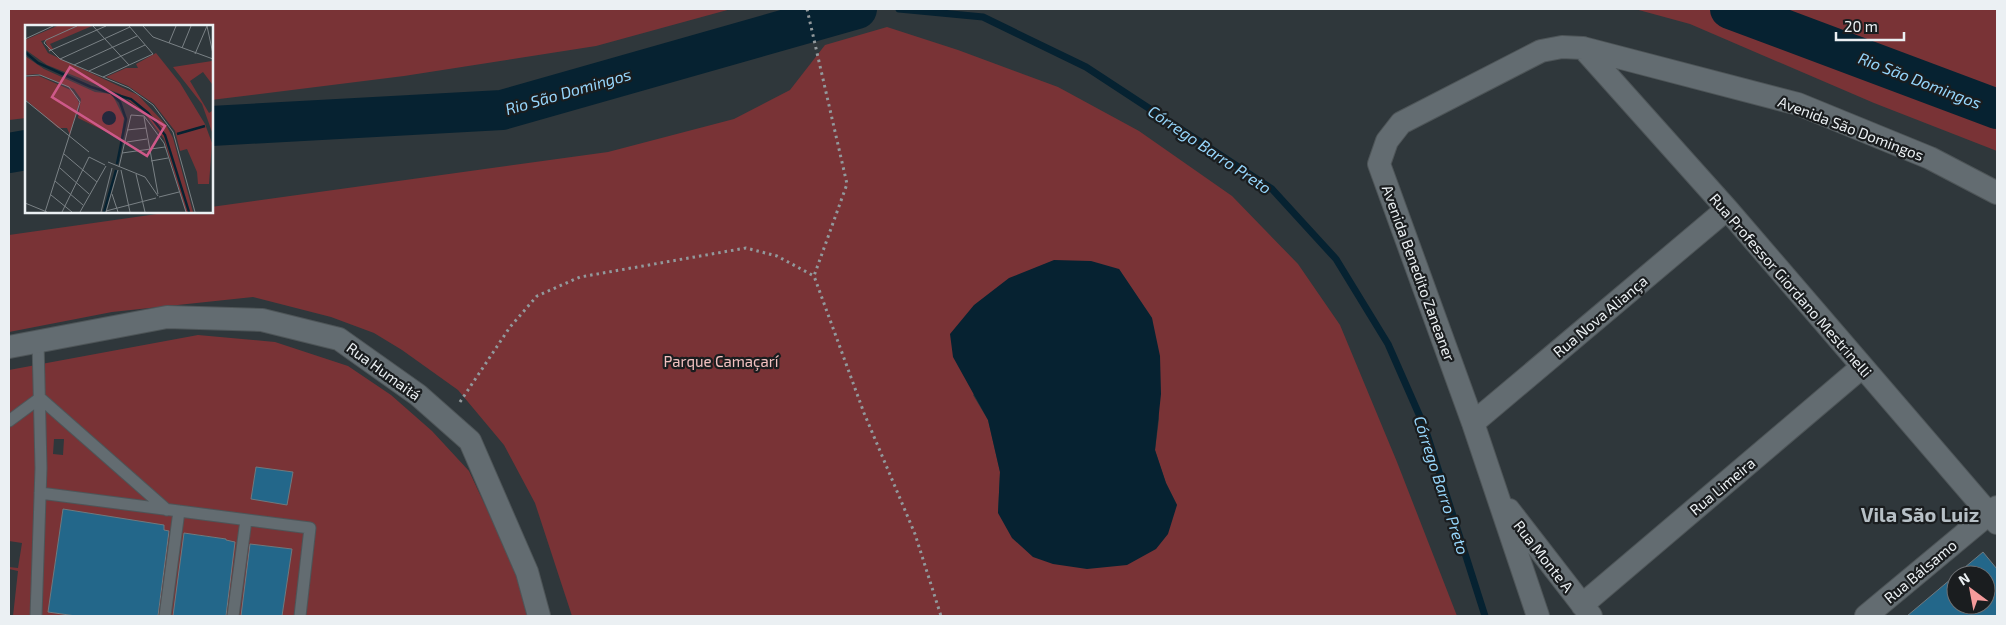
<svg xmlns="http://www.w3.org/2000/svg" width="2006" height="625" font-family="'Exo 2',sans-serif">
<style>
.green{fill:#793336;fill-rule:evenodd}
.water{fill:#062231}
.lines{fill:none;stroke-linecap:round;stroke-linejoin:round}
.stream{stroke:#062231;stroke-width:7}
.river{stroke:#062231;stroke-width:40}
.building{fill:#23678a;stroke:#71797e;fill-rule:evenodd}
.lane-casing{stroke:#4e5558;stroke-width:13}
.street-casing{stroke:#4e5558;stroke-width:24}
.path{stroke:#92999c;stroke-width:3;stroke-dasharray:2.5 4;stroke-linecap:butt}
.lane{stroke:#636c71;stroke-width:11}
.street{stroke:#636c71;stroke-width:22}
.labels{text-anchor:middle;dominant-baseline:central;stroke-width:4.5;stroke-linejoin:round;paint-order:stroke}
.street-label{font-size:15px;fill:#ebf0f3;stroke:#1a1d1f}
.park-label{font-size:15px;fill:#f2c1c0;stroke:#1a1d1f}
.water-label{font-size:16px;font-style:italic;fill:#96d6fc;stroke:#1a1d1f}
.district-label{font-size:20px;font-weight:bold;fill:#b7c0c6;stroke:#1a1d1f}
.inset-river{fill:none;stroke:#062231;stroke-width:2.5}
.inset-road{fill:none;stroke:#7a8185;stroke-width:1}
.view{fill:#ce5989;fill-opacity:0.15;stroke:#ce5989;stroke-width:2.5}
.inset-edge{fill:none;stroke:#ebf0f3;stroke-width:2.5}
</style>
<rect width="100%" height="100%" fill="#2f373b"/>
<!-- green -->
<path class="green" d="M9 9H731L596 46 404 76 211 100V26H26V118L9 120Z
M1635 9H1997V151L1874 103 1690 24Z
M887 27 958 50 1058 87 1139 131 1232 196 1298 264 1340 325 1397 462 1457 616H572L535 503 504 445 458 390 402 350 374 333 331 317 253 297 112 312 9 332V235L178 211H211V207L608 152 734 119 790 90 825 45ZM1119 269 1152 318 1159 419 1155 450 1166 483 1177 505 998 513 1000 472 988 420 973 395Z
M198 335 275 342 348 366 391 395 432 431 469 471 531 603 535 616H282L292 549 260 545 249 616H215L226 539 194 534 182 616H151L164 525 132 521 118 616H117L130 520 98 515 84 616H81L95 514 63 509 48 612 76 616H13L18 571 9 569V567L18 568 22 543 9 541V370ZM54 439H64L63 455 53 454ZM256 467 292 472 287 505 251 499Z"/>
<!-- water -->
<path class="water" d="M1054 260 1091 261 1119 269 1152 318 1160 356 1161 394 1155 450 1166 483 1177 505 1168 534 1156 549 1127 565 1087 569 1053 564 1033 557 1012 538 998 513 1000 472 988 420 953 357 950 334 974 305 1009 278Z"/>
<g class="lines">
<!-- stream -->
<path class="stream" d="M899 9 983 17 1086 67 1272 189 1336 259 1388 344 1425 428 1485 616"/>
<!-- river -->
<path class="river" d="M1730 9 1997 109
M211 126 502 110 857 9
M9 153 26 150"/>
</g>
<!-- building -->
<path class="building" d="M256 467 293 472 287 505 251 499Z
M63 509 164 525V530L169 531 158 616H76L48 612Z
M184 533 226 539V540L235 542 226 616H173Z
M250 544 292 549 282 616H241Z
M1983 552 1997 569V616H1907ZM1956 575H1986V605H1956Z"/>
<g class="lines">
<defs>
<path id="lane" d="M9 421 40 398 167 510
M40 493 310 528 300 616
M36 616 41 468 38 341
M165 616 179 511
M233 616 246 520"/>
<path id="street" d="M1583 48 1727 209 1997 523
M9 347 167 317 262 320 339 339 418 395 470 441 527 572 539 616
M1473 423 1727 209
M1509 510 1591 616
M1582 605 1862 367
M1538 616 1473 423 1379 164 1387 141 1401 123 1541 51 1562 47 1583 48 1798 104 1930 158 1997 193
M1866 616 1997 507"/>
</defs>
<!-- lane casing -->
<use href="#lane" class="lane-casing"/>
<!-- street casing -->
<use href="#street" class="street-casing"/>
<!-- path -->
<path class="path" d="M807 9 847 184 814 276 864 413 915 534 941 616
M460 402 510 327 537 296 580 277 746 248 777 256 814 276"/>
<!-- lane -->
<use href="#lane" class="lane"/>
<!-- street -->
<use href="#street" class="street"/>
</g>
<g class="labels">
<!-- street labels -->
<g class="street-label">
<text transform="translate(1851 128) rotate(21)">Avenida São Domingos</text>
<text transform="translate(1419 273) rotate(70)">Avenida Benedito Zaneaner</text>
<text transform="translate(1791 285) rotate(49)">Rua Professor Giordano Mestrinelli</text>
<text transform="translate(1600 316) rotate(-40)">Rua Nova Aliança</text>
<text transform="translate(384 371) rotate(36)">Rua Humaitá</text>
<text transform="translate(1722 486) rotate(-40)">Rua Limeira</text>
<text transform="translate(1544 556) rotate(52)">Rua Monte A</text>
<text transform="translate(1920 571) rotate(-40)">Rua Bálsamo</text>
</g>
<!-- park labels -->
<g class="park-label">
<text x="721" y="361">Parque Camaçarí</text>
</g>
<!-- water labels -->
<g class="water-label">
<text transform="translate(1920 80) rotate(21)">Rio São Domingos</text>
<text transform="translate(568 91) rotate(-16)">Rio São Domingos</text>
<text transform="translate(1210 149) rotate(34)">Córrego Barro Preto</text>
<text transform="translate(1442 485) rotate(72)">Córrego Barro Preto</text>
</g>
<!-- district labels -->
<g class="district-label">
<text x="1920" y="514">Vila São Luiz</text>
</g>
</g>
<!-- overview -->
<g transform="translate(25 25)">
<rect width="188" height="188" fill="#2f373b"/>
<path d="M32 1H67L25 19 28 24 24 26 20 15 16 16 23 28 113 70 141 100 148 113 168 187H161L139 114 119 87 95 69 22 40 1 25 0 15ZM131 28 155 58 180 99 187 118 184 159H173L172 147 162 124 155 126 150 106 129 79 103 61 81 52 101 43H113L111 39ZM0 31 19 44 70 67 87 69 99 93 96 114 53 93 56 74 49 64 13 49 0 50ZM187 36V59L178 47 165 56 184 88 187 86V107L177 79 148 42ZM14 51 48 66 54 78 45 110 42 103H33L0 74V52Z" fill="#793336"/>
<path d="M77 93a7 7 0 1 1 14 0a7 7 0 1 1-14 0Z" fill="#062231"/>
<path class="inset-river" d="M0 27 13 38 66 62 106 74 123 88 140 110 164 187M86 68 95 77 101 94 92 139M152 109 180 101M79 187 91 145"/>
<path class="inset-road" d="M52 1 21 15 19 18 35 34 104 63 128 80 148 107 170 187M68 1 104 40M118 1 128 12 188 34M182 1 188 29M0 14 28 1M144 18 151 1M157 23 166 1M24 26 81 1M170 29 182 1M35 34 105 2M49 40 112 11M64 46 120 20M0 51 15 50 44 62 55 77 20 187M78 52 128 29 104 1M0 75 64 127M119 91 139 118 161 187M119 92 133 169M102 105 121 103M102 117 122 114M97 128 140 122M39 129 72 157M64 132 80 140M126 136 143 133M83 137 120 152 133 171M94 142 106 90 119 91M35 143 64 169M96 145 105 187M111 149 120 187M30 156 58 180M87 169 93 187M26 170 47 187M134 172 154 167M0 178 22 187M81 186 131 173M37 187 64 132M55 187 81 141M76 187 87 143M81 187 93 145"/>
<path class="view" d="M45 42 140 101 122 131 27 72Z"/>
<rect width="188" height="188" class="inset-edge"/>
</g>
<!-- border -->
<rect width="2006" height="625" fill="none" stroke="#ebf0f3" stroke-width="20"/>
<!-- north arrow -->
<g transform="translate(1971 590) rotate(328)"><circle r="24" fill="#1a1d1f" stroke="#6e7174"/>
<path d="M0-4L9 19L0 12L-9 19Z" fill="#f59b9b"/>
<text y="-8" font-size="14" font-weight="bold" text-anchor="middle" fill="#ebf0f3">N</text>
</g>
<!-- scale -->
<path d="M1836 32v8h68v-8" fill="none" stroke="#ebf0f3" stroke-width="2.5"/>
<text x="1844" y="32" font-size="15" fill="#ebf0f3" stroke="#1a1d1f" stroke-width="4" paint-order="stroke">20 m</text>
</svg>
